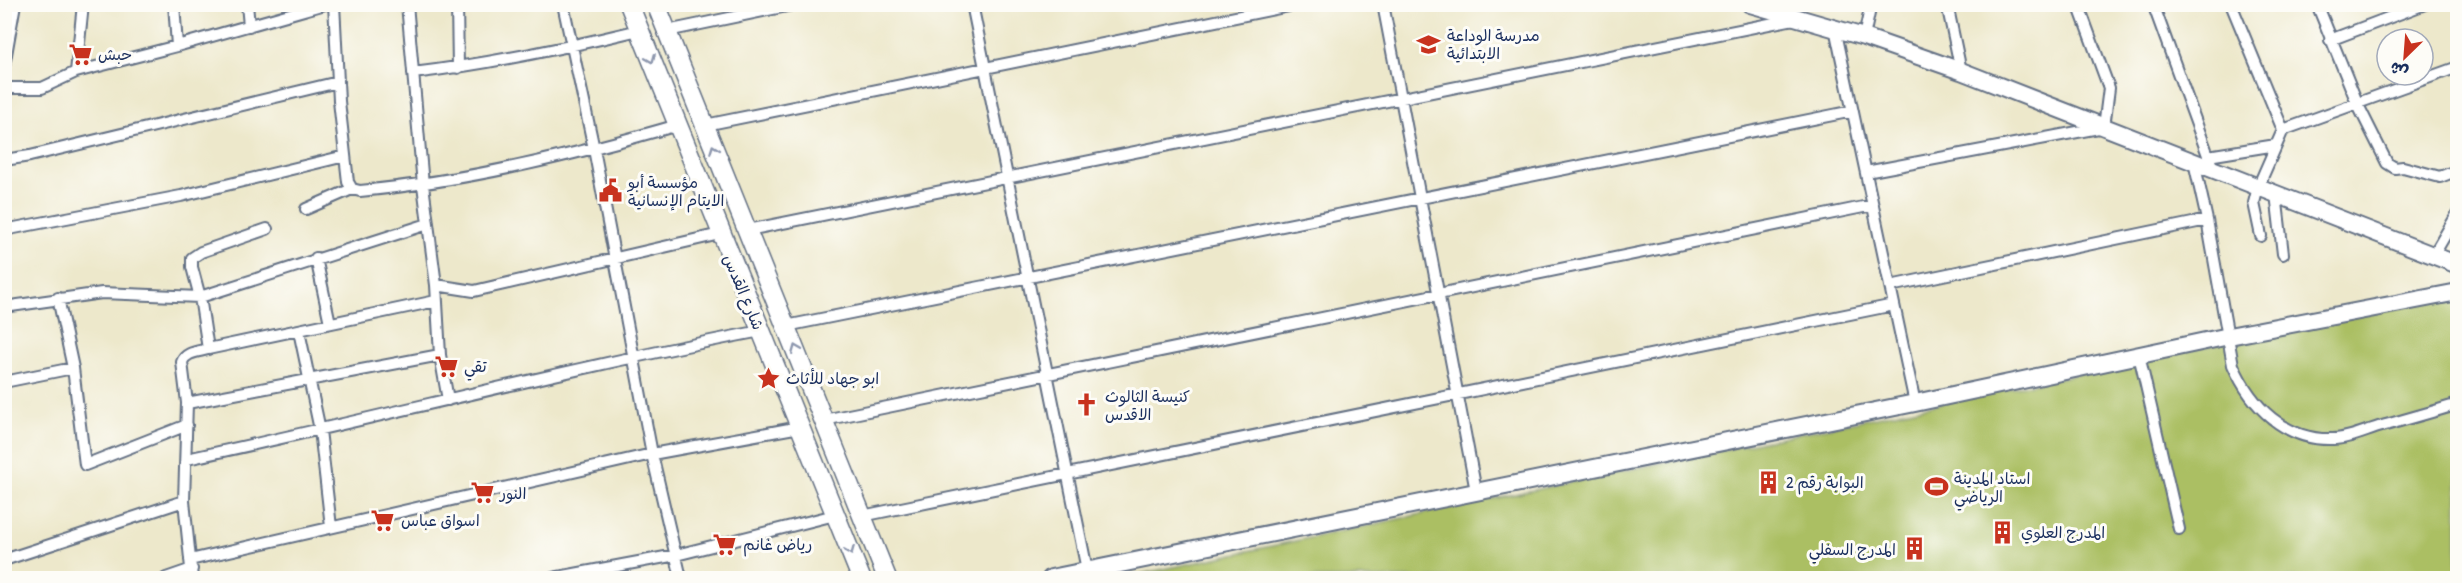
<svg xmlns="http://www.w3.org/2000/svg" width="2462" height="583" font-family="'Patrick Hand','Playpen Sans Arabic',sans-serif">
<style>
.green{fill:#abbf64;stroke:#637761;stroke-width:1.5}
.lines{fill:none;stroke-linecap:round;stroke-linejoin:round}
.street-casing{stroke:#647084;stroke-width:14}
.secondary-casing{stroke:#647084;stroke-width:20}
.primary-casing{stroke:#647084;stroke-width:21}
.street{stroke:#fff;stroke-width:10}
.secondary{stroke:#fff;stroke-width:16}
.primary{stroke:#fff;stroke-width:18}
.oneway{stroke:#8d97ae}
.labels{text-anchor:middle;dominant-baseline:central;stroke-width:6;stroke-linejoin:round;paint-order:stroke}
.poi-label{font-size:16px;fill:#1b2f5e;stroke:#fdfcf7;text-anchor:start}
.street-label{font-size:16px;fill:#1b2f5e;stroke:#fdfcf7}
</style>
<rect width="100%" height="100%" fill="#fdfcf7"/>
<filter id="ink" filterUnits="userSpaceOnUse"><feTurbulence type="fractalNoise" baseFrequency=".0167" numOctaves="2"/><feDisplacementMap in="SourceGraphic" scale="12" xChannelSelector="R" yChannelSelector="G"/><feConvolveMatrix kernelMatrix="1 2 1 2 8 2 1 2 1" color-interpolation-filters="sRGB"/></filter>
<filter id="wash" filterUnits="userSpaceOnUse"><feTurbulence type="fractalNoise" baseFrequency=".008" numOctaves="4" result="noise"/><feDisplacementMap in="SourceGraphic" scale="24" xChannelSelector="R" yChannelSelector="G"/><feGaussianBlur stdDeviation="1.35" result="paint"/><feColorMatrix in="noise" values="0 0 0 0 0 0 0 0 0 0 0 0 0 0 0 0 0 1.4 0 .05"/><feComposite in="paint" operator="in"/></filter>
<g filter="url(#wash)">
<rect width="100%" height="100%" fill="#ede8cb"/>
<!-- green -->
<path class="green" d="M2457 293V578H1122Z"/>
</g>
<g filter="url(#ink)">
<g class="lines">
<defs>
<path id="street" d="M174 4 177 46
M247 4 249 26
M334 4 339 101 348 182 352 189
M407 4 423 185 436 285 440 355 448 400
M457 4 458 68
M563 4 594 149 652 454 681 578
M972 4 1087 570
M1383 4 1476 491
M1947 4 1961 71
M2153 4 2213 169
M2231 4 2283 130 2258 187 2254 203 2261 236
M2317 4 2358 105 2387 163 2395 168 2403 167 2440 177 2458 170
M1835 28 1915 403
M667 31 797 4
M1864 37 1871 4
M2330 40 2425 4
M4 66 15 4
M76 72 83 4
M413 73C490 64 565 48 639 30
M4 88H42L76 72 177 46 325 4
M705 125 1299 4
M2283 130 2458 67
M2208 156 2276 145
M4 160 30 156 338 82
M2194 162 2207 220 2233 365C2251 406 2285 441 2333 439 2349 439 2367 430 2382 426 2407 419 2433 412 2458 404
M1866 172 2104 127 2109 88 2078 4
M2276 194 2283 254
M306 209 352 189 360 191C468 181 574 155 678 125
M4 230 181 196 345 156
M748 230 1794 19
M2433 256 2458 213
M316 258 330 323
M436 285 474 291 720 234
M1890 286 2207 220
M58 298 73 368 85 465 187 425
M4 307 102 293 200 297 428 224
M786 326 1853 111
M299 331 320 430 331 527
M208 349 200 297 192 267V258L201 252 267 229
M2139 355 2179 529
M4 382 73 368
M187 403 440 355
M824 420 1873 205
M187 459C379 418 568 368 761 331
M862 516 1894 305
M4 560 184 501
M190 560 652 454 800 427
M166 578 192 569
M192 578 184 501 187 403 182 362C186 352 197 352 208 349L436 301
M553 578 676 555 835 515"/>
<path id="secondary" d="M1750 4 1864 37 1961 71 2458 265
M1051 578 1915 403 2229 336 2458 292"/>
<path id="primary" d="M629 4 861 578
M656 4 887 578"/>
</defs>
<!-- street casing -->
<use href="#street" class="street-casing"/>
<!-- secondary casing -->
<use href="#secondary" class="secondary-casing"/>
<!-- primary casing -->
<use href="#primary" class="primary-casing"/>
<!-- street -->
<use href="#street" class="street"/>
<!-- secondary -->
<use href="#secondary" class="secondary"/>
<!-- primary -->
<use href="#primary" class="primary"/>
</g>
<!-- one-way arrows -->
<defs><path id="oneway-chevron" d="M-2-3.5L2.5 0L-2 3.5" fill="none" stroke-width="1.6" stroke-linecap="round" stroke-linejoin="round" transform="scale(1.5)"/></defs>
<g class="oneway">
<use href="#oneway-chevron" transform="translate(651 59) rotate(68)"/>
<use href="#oneway-chevron" transform="translate(714 149) rotate(-111)"/>
<use href="#oneway-chevron" transform="translate(796 349) rotate(-112)"/>
<use href="#oneway-chevron" transform="translate(850 551) rotate(68)"/>
</g>
</g>
<!-- icons -->
<defs>
<symbol id="school-bare" viewBox="-9 -9 18 18"><path d="M0-5L7-2L0 1L-7-2ZM-4 1L0 2.5L4 1V4Q0 6-4 4Z" fill="#c8321e" stroke="#fdfcf7" stroke-width="2.5" paint-order="stroke"/></symbol>
<symbol id="supermarket-bare" viewBox="-9 -9 18 18"><path d="M-6-5.5h2.5l.6 2H6L4.5 2H-2.5L-4.4-4H-6ZM-1.5 3.2a1.3 1.3 0 1 0 .1 0ZM3 3.2a1.3 1.3 0 1 0 .1 0Z" fill="#c8321e" stroke="#fdfcf7" stroke-width="2.5" paint-order="stroke"/></symbol>
<symbol id="civic-bare" viewBox="-9 -9 18 18"><path d="M-.6-6.5H3V-4.5H.6V-3L4-1V1h2V6H-6V1h2V-1L-.6-3ZM-1.2 2.5V6h2.4V2.5Z" fill="#c8321e" stroke="#fdfcf7" stroke-width="2.5" paint-order="stroke"/></symbol>
<symbol id="sight-bare" viewBox="-9 -9 18 18"><path d="M0-6L1.8-2.2L6-1.7L2.9 1.2L3.7 5.4L0 3.3L-3.7 5.4L-2.9 1.2L-6-1.7L-1.8-2.2Z" fill="#c8321e" stroke="#fdfcf7" stroke-width="2.5" paint-order="stroke"/></symbol>
<symbol id="church-bare" viewBox="-9 -9 18 18"><path d="M-1.2-6h2.4v3.5h3.3v2.4h-3.3V6h-2.4V-.1h-3.3v-2.4h3.3Z" fill="#c8321e" stroke="#fdfcf7" stroke-width="2.5" paint-order="stroke"/></symbol>
<symbol id="building-bare" viewBox="-9 -9 18 18"><path d="M-4-6H4V6H1V3H-1V6H-4ZM-2.5-4.3h1.7v1.8h-1.7ZM.8-4.3h1.7v1.8H.8ZM-2.5-1h1.7V.8h-1.7ZM.8-1h1.7V.8H.8Z" fill="#c8321e" stroke="#fdfcf7" stroke-width="2.5" paint-order="stroke"/></symbol>
<symbol id="stadium-bare" viewBox="-9 -9 18 18"><path d="M0-5a6.5 5 0 1 0 0 10a6.5 5 0 1 0 0-10ZM-3.5-1.8h7v3.6h-7Z" fill="#c8321e" stroke="#fdfcf7" stroke-width="2.5" paint-order="stroke"/></symbol>
</defs>
<g fill-rule="evenodd">
<use href="#school-bare" x="1412" y="28" width="33" height="33"/>
<use href="#supermarket-bare" x="64" y="38" width="33" height="33"/>
<use href="#civic-bare" x="594" y="174" width="33" height="33"/>
<use href="#supermarket-bare" x="430" y="350" width="33" height="33"/>
<use href="#sight-bare" x="752" y="362" width="33" height="33"/>
<use href="#church-bare" x="1070" y="388" width="33" height="33"/>
<use href="#building-bare" x="1752" y="466" width="33" height="33"/>
<use href="#stadium-bare" x="1920" y="470" width="33" height="33"/>
<use href="#supermarket-bare" x="466" y="476" width="33" height="33"/>
<use href="#supermarket-bare" x="366" y="504" width="33" height="33"/>
<use href="#building-bare" x="1986" y="516" width="33" height="33"/>
<use href="#supermarket-bare" x="708" y="528" width="33" height="33"/>
<use href="#building-bare" x="1898" y="532" width="33" height="33"/>
</g>
<g class="labels">
<!-- poi labels -->
<g class="poi-label">
<text x="1447" y="35">مدرسة الوداعة<tspan x="1447" dy="18">الابتدائية</tspan></text>
<text x="98" y="54">حبش</text>
<text x="628" y="182">مؤسسة أبو<tspan x="628" dy="18">الايتام الإنسانية</tspan></text>
<text x="464" y="366">تقي</text>
<text x="786" y="378">ابو جهاد للأثاث</text>
<text x="1105" y="396">كنيسة الثالوث<tspan x="1105" dy="18">الاقدس</tspan></text>
<text x="1954" y="478">استاد المدينة<tspan x="1954" dy="18">الرياضي</tspan></text>
<text x="1786" y="482">البوابة رقم 2</text>
<text x="500" y="493">النور</text>
<text x="401" y="520">اسواق عباس</text>
<text x="2021" y="532">المدرج العلوي</text>
<text x="743" y="544">رياض غانم</text>
<text x="1896" y="549" text-anchor="end">المدرج السفلي</text>
</g>
<!-- street labels -->
<g class="street-label">
<text transform="translate(744 292) rotate(67)">شارع القدس</text>
</g>
</g>
<!-- margin -->
<rect width="2462" height="583" fill="none" stroke="#fdfcf7" stroke-width="24"/>
<!-- north arrow -->
<g transform="translate(2405 57) rotate(205)"><circle r="28" fill="#fdfcf7" stroke="#a3aaba" stroke-width="1.5"/>
<path d="M0-4.5L10 22L0 15L-10 22Z" fill="#c8321e"/>
<text y="-9" font-size="16" font-weight="bold" text-anchor="middle" fill="#1b2f5e">ش</text>
</g>
</svg>
